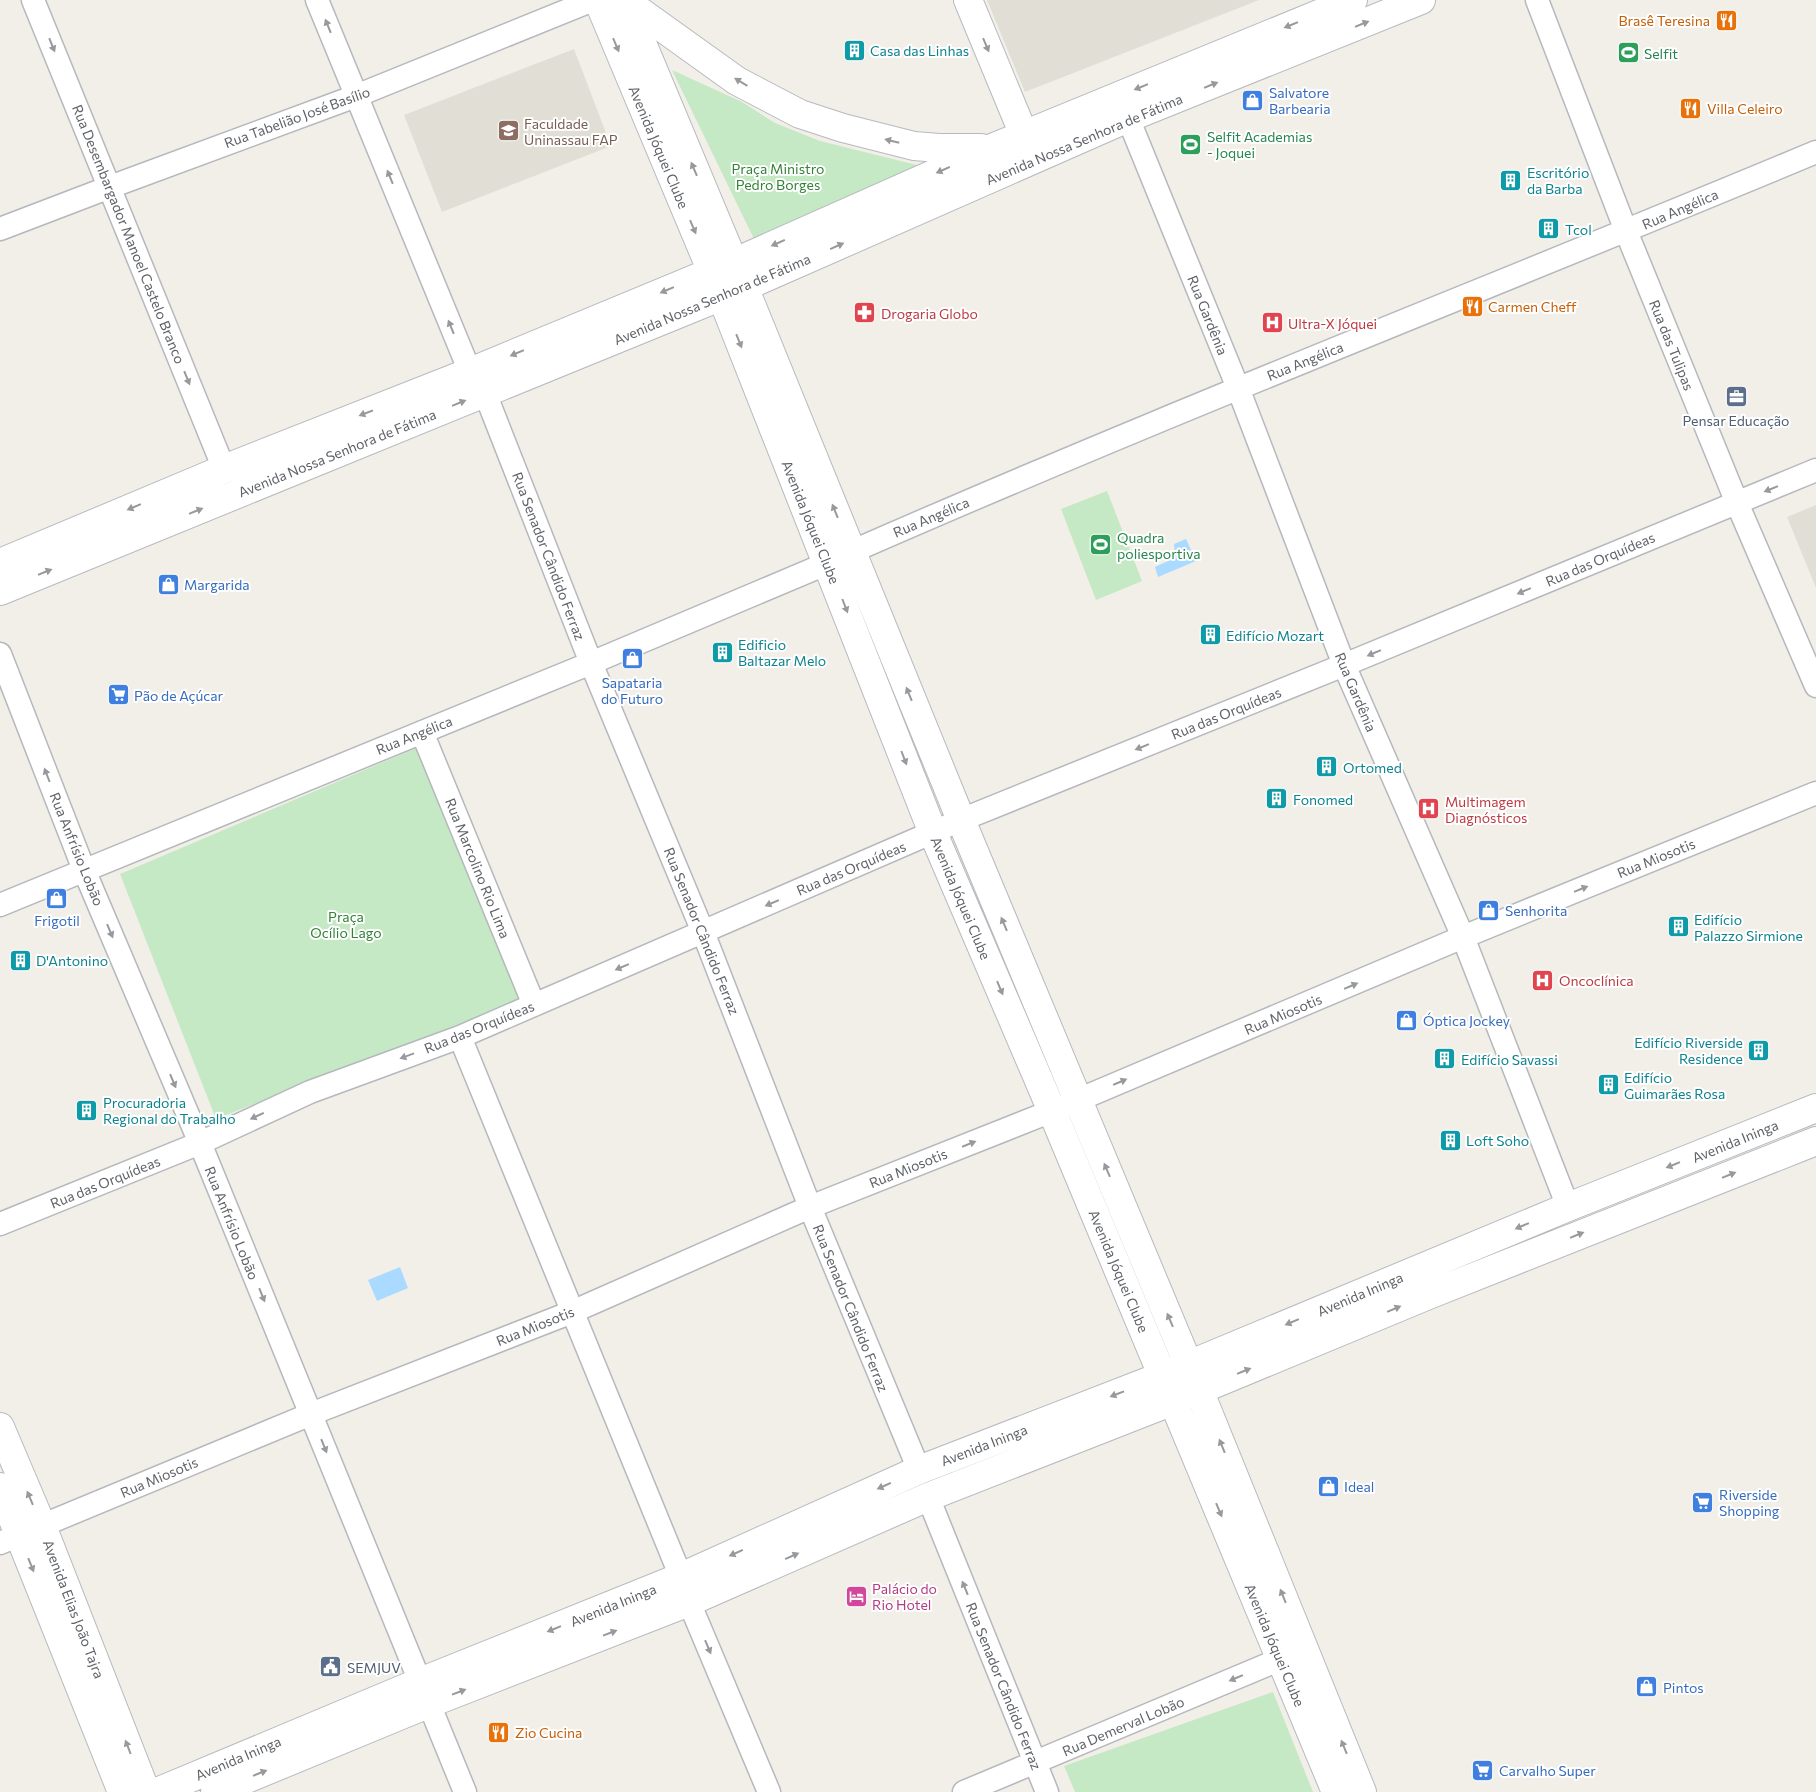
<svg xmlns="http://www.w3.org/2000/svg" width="1816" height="1792" font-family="Commissioner,sans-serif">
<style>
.education{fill:#e1ded6}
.green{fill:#c5e8c5}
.water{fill:#aadaff}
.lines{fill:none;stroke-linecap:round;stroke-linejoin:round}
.street-casing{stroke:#b5b8bc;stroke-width:25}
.secondary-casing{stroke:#b6babf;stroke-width:30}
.street{stroke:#fff;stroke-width:22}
.secondary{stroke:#fff;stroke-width:28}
.oneway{fill:#979a9d}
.labels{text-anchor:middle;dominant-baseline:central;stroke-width:4;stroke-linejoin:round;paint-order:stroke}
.food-label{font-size:14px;fill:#c56008;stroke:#fff;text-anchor:start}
.culture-label{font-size:14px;fill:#0d838f;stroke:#fff;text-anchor:start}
.leisure-label{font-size:14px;fill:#27864d;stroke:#fff;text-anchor:start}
.shop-label{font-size:14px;fill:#366cbe;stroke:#fff;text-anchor:start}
.street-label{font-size:14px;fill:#5f6368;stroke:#fff}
.education-label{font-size:14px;fill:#785e54;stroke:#fff;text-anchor:start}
.park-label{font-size:14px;fill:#348238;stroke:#fff}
.health-label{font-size:14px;fill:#be3a42;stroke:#fff;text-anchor:start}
.service-label{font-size:14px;fill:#4e5e75;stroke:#fff}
.hotel-label{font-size:14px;fill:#b23c85;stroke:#fff;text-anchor:start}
</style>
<rect width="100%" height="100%" fill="#f1efe8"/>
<!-- education -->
<path class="education" d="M987 0H1259L1025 92Z
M574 49 611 146 442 212 404 115Z
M1816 505V588L1787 517Z"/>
<!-- green -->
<path class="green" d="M672 70 742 102 775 123 820 141 925 167 755 241Z
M1107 491 1142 581 1096 600 1061 509Z
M421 746 523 999 216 1119 120 874Z
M1273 1692 1313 1792H1075L1064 1766Z"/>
<!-- water -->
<path class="water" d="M1186 539 1196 561 1158 577 1155 567 1168 561 1175 555 1174 544Z
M400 1267 408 1288 377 1301 368 1280Z"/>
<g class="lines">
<defs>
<path id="street" d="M33 0 224 469
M317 0 470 372
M1537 0 1626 231 1737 503 1816 686
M1128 118 1238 388 1344 665 1463 937 1568 1207
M0 229 110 187 356 96 593 0
M485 393 591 663 703 932 810 1207 919 1470
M851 552C1170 412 1495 286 1816 152
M0 654 84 870 200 1143 465 1792
M422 732 534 1005
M0 905 591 663 828 563
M460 1037 681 1577
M0 1224 200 1143 310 1092 460 1037 961 820 1344 665 1816 470
M928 1497 1047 1792
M0 1543 311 1414 572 1312 810 1207 1052 1111 1463 937 1816 793
M689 1602 769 1792
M964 1792 1281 1659"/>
<path id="secondary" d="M598 0 712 272 933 833 1052 1111 1336 1792
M624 0 744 287 961 820 1199 1390 1362 1792
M624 0 737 81 800 114 843 128 914 146 939 148H981
M968 0 1024 135
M0 563 224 469 470 372 733 263 992 148 1353 0
M0 591 744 287 1128 118 1421 0
M0 1427 42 1526 146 1792
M0 1487 122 1792
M157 1792 420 1682 681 1577 919 1470 1162 1376 1568 1207 1816 1108
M215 1792 428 1704 689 1602 928 1497 1173 1401 1431 1294 1816 1141"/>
</defs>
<!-- street casing -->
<use href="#street" class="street-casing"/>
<!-- secondary casing -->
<use href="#secondary" class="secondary-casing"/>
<!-- street -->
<use href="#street" class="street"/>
<!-- secondary -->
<use href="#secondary" class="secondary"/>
</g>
<!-- one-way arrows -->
<defs><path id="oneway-solid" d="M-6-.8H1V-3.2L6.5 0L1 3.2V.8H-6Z" transform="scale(1.25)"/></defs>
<g class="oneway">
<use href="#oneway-solid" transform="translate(1362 24) rotate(-22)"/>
<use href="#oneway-solid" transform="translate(1291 25) rotate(158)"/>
<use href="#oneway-solid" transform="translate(328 26) rotate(-112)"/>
<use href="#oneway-solid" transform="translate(52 45) rotate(68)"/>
<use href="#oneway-solid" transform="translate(616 45) rotate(67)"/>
<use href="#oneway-solid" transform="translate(986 45) rotate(67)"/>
<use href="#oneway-solid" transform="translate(741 82) rotate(-149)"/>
<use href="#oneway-solid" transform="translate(1211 85) rotate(-22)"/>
<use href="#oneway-solid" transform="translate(1141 87) rotate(158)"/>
<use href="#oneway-solid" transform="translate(892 141) rotate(-166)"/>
<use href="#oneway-solid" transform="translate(694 169) rotate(-113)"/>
<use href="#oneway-solid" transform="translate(943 170) rotate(156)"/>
<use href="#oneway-solid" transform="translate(390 177) rotate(-112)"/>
<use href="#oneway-solid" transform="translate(693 227) rotate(67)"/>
<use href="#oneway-solid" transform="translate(778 243) rotate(156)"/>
<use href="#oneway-solid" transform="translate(837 246) rotate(-24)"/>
<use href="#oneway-solid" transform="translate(667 290) rotate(157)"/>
<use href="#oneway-solid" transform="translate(451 327) rotate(-112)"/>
<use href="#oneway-solid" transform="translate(739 341) rotate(68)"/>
<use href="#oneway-solid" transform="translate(517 353) rotate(157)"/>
<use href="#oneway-solid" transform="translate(187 378) rotate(68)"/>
<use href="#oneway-solid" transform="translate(459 403) rotate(-22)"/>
<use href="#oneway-solid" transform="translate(366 413) rotate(159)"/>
<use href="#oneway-solid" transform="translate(1771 489) rotate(158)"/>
<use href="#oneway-solid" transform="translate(134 507) rotate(157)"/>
<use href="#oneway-solid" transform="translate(196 511) rotate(-22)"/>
<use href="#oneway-solid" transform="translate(835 511) rotate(-112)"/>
<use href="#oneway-solid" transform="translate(45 572) rotate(-22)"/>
<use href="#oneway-solid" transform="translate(1524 591) rotate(157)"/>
<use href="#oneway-solid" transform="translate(845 606) rotate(69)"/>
<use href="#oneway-solid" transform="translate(1374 653) rotate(157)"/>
<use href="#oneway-solid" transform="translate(909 694) rotate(-112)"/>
<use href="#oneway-solid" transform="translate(1142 747) rotate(158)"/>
<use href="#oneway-solid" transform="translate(904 758) rotate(69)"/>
<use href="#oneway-solid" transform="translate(47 775) rotate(-111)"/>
<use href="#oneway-solid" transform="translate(1581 889) rotate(-22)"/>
<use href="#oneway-solid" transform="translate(772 903) rotate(157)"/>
<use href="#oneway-solid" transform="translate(1004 924) rotate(-113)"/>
<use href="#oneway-solid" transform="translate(110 931) rotate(67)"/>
<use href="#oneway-solid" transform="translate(622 967) rotate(157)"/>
<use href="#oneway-solid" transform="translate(1351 986) rotate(-23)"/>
<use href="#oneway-solid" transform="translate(1000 988) rotate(67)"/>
<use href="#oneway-solid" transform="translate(407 1056) rotate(160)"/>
<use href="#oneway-solid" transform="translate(173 1081) rotate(67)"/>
<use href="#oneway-solid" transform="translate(1120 1082) rotate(-23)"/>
<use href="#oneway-solid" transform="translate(257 1116) rotate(155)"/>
<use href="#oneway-solid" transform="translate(969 1144) rotate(-22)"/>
<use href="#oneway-solid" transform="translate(1673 1165) rotate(158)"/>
<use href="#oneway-solid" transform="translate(1107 1170) rotate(-113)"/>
<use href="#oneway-solid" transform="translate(1729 1175) rotate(-22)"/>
<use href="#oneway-solid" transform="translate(1522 1226) rotate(157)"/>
<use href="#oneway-solid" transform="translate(1577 1235) rotate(-22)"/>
<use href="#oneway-solid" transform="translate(262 1295) rotate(68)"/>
<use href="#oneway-solid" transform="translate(1394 1309) rotate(-23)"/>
<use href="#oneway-solid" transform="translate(1170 1320) rotate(-113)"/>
<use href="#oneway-solid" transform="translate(1292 1322) rotate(157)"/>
<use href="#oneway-solid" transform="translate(1244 1371) rotate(-22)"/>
<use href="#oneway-solid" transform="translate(1117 1394) rotate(159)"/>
<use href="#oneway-solid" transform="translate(324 1446) rotate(68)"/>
<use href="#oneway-solid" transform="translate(1222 1446) rotate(-112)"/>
<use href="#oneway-solid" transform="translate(884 1486) rotate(156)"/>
<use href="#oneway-solid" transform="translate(30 1498) rotate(-113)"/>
<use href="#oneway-solid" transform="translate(1219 1510) rotate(67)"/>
<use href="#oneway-solid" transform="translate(736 1553) rotate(156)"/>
<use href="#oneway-solid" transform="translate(792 1556) rotate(-24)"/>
<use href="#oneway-solid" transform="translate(31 1565) rotate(68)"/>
<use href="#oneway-solid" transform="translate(965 1588) rotate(-112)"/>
<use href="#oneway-solid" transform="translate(1283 1596) rotate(-112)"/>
<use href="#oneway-solid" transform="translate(554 1629) rotate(158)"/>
<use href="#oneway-solid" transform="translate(610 1633) rotate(-21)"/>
<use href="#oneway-solid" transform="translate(708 1647) rotate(67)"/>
<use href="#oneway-solid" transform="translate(1236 1678) rotate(157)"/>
<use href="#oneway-solid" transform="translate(459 1692) rotate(-21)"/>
<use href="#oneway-solid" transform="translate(128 1747) rotate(-111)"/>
<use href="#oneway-solid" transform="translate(1344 1747) rotate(-112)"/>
<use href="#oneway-solid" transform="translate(260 1773) rotate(-22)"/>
</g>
<!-- icons -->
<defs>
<symbol id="restaurant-square" viewBox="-11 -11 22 22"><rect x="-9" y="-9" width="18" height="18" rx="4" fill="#e8710a" stroke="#fff"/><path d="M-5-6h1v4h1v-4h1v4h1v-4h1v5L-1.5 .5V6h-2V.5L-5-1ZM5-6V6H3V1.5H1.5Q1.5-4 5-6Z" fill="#fff"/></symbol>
<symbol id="building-square" viewBox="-11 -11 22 22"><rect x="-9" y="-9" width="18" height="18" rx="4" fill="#0f9aa8" stroke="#fff"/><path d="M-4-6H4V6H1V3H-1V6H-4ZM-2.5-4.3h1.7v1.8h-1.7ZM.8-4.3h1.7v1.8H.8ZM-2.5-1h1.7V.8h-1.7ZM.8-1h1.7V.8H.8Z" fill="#fff"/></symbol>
<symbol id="stadium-square" viewBox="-11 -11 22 22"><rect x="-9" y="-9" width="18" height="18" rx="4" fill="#2e9e5b" stroke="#fff"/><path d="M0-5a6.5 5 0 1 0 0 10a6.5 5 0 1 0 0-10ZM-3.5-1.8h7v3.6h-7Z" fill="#fff"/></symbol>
<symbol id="shop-square" viewBox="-11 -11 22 22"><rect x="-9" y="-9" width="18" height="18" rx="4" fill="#3f7fe0" stroke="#fff"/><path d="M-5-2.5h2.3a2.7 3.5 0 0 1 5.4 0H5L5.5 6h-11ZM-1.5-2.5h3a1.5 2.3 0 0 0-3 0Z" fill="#fff"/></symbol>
<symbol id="university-square" viewBox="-11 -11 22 22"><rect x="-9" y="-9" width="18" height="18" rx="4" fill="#8d6e63" stroke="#fff"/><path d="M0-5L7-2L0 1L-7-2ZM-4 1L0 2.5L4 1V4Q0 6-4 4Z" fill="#fff"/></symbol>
<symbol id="pharmacy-square" viewBox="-11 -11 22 22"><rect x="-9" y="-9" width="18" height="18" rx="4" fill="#e0444e" stroke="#fff"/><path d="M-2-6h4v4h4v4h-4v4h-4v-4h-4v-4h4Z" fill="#fff"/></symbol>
<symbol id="hospital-square" viewBox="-11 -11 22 22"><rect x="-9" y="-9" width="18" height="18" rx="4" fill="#e0444e" stroke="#fff"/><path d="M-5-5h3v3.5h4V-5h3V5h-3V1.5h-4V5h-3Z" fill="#fff"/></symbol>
<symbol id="office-square" viewBox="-11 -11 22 22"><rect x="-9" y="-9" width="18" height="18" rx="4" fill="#5c6f8a" stroke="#fff"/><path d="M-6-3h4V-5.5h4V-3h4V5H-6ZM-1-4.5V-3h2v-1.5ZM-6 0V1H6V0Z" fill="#fff"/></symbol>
<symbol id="supermarket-square" viewBox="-11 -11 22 22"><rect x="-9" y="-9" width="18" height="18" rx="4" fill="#3f7fe0" stroke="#fff"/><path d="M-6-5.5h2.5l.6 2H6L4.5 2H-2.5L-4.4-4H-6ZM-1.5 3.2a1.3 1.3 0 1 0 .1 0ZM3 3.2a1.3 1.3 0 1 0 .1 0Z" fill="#fff"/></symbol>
<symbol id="hotel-square" viewBox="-11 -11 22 22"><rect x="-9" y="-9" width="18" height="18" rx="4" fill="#d1479c" stroke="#fff"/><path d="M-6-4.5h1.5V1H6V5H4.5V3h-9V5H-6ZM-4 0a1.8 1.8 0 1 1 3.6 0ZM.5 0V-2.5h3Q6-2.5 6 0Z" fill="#fff"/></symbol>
<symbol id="civic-square" viewBox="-11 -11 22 22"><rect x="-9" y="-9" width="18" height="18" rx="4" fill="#5c6f8a" stroke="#fff"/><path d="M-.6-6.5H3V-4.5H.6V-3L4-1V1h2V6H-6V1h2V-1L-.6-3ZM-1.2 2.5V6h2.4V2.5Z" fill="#fff"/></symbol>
</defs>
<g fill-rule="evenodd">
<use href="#restaurant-square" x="1714" y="8" width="25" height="25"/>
<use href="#building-square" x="842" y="38" width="25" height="25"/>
<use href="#stadium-square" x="1616" y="40" width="25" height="25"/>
<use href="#shop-square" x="1240" y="88" width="25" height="25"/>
<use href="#restaurant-square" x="1678" y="96" width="25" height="25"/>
<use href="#university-square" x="496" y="118" width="25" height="25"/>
<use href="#stadium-square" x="1178" y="132" width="25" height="25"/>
<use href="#building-square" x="1498" y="168" width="25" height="25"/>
<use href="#building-square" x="1536" y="216" width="25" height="25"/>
<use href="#restaurant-square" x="1460" y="294" width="25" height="25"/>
<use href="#pharmacy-square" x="852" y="300" width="25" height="25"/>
<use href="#hospital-square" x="1260" y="310" width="25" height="25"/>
<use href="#office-square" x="1724" y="384" width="25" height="25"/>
<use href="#stadium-square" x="1088" y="532" width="25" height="25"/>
<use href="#shop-square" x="156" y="572" width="25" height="25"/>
<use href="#building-square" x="1198" y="622" width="25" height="25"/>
<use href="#building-square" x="710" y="640" width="25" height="25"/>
<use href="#shop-square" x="620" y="646" width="25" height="25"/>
<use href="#supermarket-square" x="106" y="682" width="25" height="25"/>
<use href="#building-square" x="1314" y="754" width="25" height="25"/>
<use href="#building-square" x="1264" y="786" width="25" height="25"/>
<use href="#hospital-square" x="1416" y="796" width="25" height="25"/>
<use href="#shop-square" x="44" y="886" width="25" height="25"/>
<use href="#shop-square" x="1476" y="898" width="25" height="25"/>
<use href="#building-square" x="1666" y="914" width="25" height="25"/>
<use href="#building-square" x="8" y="948" width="25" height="25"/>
<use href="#hospital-square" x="1530" y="968" width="25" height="25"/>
<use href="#shop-square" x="1394" y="1008" width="25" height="25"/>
<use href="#building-square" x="1746" y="1038" width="25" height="25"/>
<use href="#building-square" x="1432" y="1046" width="25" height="25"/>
<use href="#building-square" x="1596" y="1072" width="25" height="25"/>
<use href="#building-square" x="74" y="1098" width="25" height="25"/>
<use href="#building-square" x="1438" y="1128" width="25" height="25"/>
<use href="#shop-square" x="1316" y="1474" width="25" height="25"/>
<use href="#supermarket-square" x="1690" y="1490" width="25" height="25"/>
<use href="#hotel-square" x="844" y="1584" width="25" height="25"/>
<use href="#civic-square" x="318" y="1654" width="25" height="25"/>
<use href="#shop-square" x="1634" y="1674" width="25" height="25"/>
<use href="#restaurant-square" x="486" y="1720" width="25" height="25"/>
<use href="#supermarket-square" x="1470" y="1758" width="25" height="25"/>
</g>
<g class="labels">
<!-- food labels -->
<g class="food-label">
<text x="1710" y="20" text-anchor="end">Brasê Teresina</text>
<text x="1707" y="108">Villa Celeiro</text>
<text x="1488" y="306">Carmen Cheff</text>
<text x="515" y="1732">Zio Cucina</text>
</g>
<!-- culture labels -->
<g class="culture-label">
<text x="870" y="50">Casa das Linhas</text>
<text x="1527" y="172">Escritório<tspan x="1527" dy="16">da Barba</tspan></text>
<text x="1565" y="229">Tcol</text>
<text x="1226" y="635">Edifício Mozart</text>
<text x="738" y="644">Edificio<tspan x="738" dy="16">Baltazar Melo</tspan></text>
<text x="1343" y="767">Ortomed</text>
<text x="1293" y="799">Fonomed</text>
<text x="1694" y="919">Edifício<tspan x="1694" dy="16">Palazzo Sirmione</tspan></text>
<text x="36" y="960">D'Antonino</text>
<text x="1743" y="1042" text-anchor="end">Edifício Riverside<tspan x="1743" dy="16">Residence</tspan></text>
<text x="1461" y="1059">Edifício Savassi</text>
<text x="1624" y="1077">Edifício<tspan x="1624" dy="16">Guimarães Rosa</tspan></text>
<text x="103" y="1102">Procuradoria<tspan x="103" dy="16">Regional do Trabalho</tspan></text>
<text x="1466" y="1140">Loft Soho</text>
</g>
<!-- leisure labels -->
<g class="leisure-label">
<text x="1644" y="53">Selfit</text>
<text x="1207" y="136">Selfit Academias<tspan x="1207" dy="16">- Joquei</tspan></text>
<text x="1117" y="537">Quadra<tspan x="1117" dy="16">poliesportiva</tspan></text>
</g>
<!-- shop labels -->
<g class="shop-label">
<text x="1269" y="92">Salvatore<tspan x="1269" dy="16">Barbearia</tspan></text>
<text x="184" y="584">Margarida</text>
<text x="632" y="682" text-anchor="middle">Sapataria<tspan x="632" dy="16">do Futuro</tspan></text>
<text x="134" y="695">Pão de Açúcar</text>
<text x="1505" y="910">Senhorita</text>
<text x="57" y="920" text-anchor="middle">Frigotil</text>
<text x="1423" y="1020">Óptica Jockey</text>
<text x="1344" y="1486">Ideal</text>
<text x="1719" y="1494">Riverside<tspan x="1719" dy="16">Shopping</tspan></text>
<text x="1663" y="1687">Pintos</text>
<text x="1499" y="1770">Carvalho Super</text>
</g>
<!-- street labels -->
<g class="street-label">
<text transform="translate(297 117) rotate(-20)">Rua Tabelião José Basílio</text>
<text transform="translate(1084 139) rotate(-23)">Avenida Nossa Senhora de Fátima</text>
<text transform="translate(659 147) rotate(67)">Avenida Jóquei Clube</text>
<text transform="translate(1680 209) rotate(-23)">Rua Angélica</text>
<text transform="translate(129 234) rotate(68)">Rua Desembargador Manoel Castelo Branco</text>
<text transform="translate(712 299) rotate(-23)">Avenida Nossa Senhora de Fátima</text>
<text transform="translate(1208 315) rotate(68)">Rua Gardênia</text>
<text transform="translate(1672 345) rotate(68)">Rua das Tulipas</text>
<text transform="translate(1305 361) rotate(-22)">Rua Angélica</text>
<text transform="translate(337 453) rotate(-22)">Avenida Nossa Senhora de Fátima</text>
<text transform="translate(931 517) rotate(-23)">Rua Angélica</text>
<text transform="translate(811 522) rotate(68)">Avenida Jóquei Clube</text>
<text transform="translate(549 556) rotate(69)">Rua Senador Cândido Ferraz</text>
<text transform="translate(1600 559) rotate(-23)">Rua das Orquídeas</text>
<text transform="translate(1356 692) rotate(67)">Rua Gardênia</text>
<text transform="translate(1226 713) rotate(-22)">Rua das Orquídeas</text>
<text transform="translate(414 735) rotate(-22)">Rua Angélica</text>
<text transform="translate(77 849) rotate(68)">Rua Anfrísio Lobão</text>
<text transform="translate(1656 858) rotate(-22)">Rua Miosotis</text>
<text transform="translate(478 868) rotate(68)">Rua Marcolino Rio Lima</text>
<text transform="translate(851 868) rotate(-23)">Rua das Orquídeas</text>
<text transform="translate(961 898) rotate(67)">Avenida Jóquei Clube</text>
<text transform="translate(702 931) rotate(68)">Rua Senador Cândido Ferraz</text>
<text transform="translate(1283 1014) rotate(-23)">Rua Miosotis</text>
<text transform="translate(479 1027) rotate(-22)">Rua das Orquídeas</text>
<text transform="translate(1735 1141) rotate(-22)">Avenida Ininga</text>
<text transform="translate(908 1168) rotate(-22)">Rua Miosotis</text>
<text transform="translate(105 1182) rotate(-22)">Rua das Orquídeas</text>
<text transform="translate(232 1223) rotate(68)">Rua Anfrísio Lobão</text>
<text transform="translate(1119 1271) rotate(67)">Avenida Jóquei Clube</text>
<text transform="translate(1360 1294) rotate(-23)">Avenida Ininga</text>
<text transform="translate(851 1308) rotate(68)">Rua Senador Cândido Ferraz</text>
<text transform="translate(535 1326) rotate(-22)">Rua Miosotis</text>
<text transform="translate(984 1445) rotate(-21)">Avenida Ininga</text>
<text transform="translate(159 1477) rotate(-23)">Rua Miosotis</text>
<text transform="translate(613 1605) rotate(-22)">Avenida Ininga</text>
<text transform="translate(74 1609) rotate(69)">Avenida Elias João Tajra</text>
<text transform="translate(1275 1645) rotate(67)">Avenida Jóquei Clube</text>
<text transform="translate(1004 1686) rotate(68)">Rua Senador Cândido Ferraz</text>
<text transform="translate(1123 1726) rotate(-23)">Rua Demerval Lobão</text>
<text transform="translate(238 1758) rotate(-23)">Avenida Ininga</text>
</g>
<!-- education labels -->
<g class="education-label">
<text x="524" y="123">Faculdade<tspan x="524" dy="16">Uninassau FAP</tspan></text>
</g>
<!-- park labels -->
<g class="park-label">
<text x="778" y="168">Praça Ministro<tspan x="778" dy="16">Pedro Borges</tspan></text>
<text x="346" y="916">Praça<tspan x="346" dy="16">Ocílio Lago</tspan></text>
</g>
<!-- health labels -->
<g class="health-label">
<text x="881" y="313">Drogaria Globo</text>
<text x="1288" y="323">Ultra-X Jóquei</text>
<text x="1445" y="801">Multimagem<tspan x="1445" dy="16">Diagnósticos</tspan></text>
<text x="1559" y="980">Oncoclínica</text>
</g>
<!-- service labels -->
<g class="service-label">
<text x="1736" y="420">Pensar Educação</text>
<text x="347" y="1667" text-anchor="start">SEMJUV</text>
</g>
<!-- hotel labels -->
<g class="hotel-label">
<text x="872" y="1588">Palácio do<tspan x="872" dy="16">Rio Hotel</tspan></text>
</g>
</g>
</svg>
